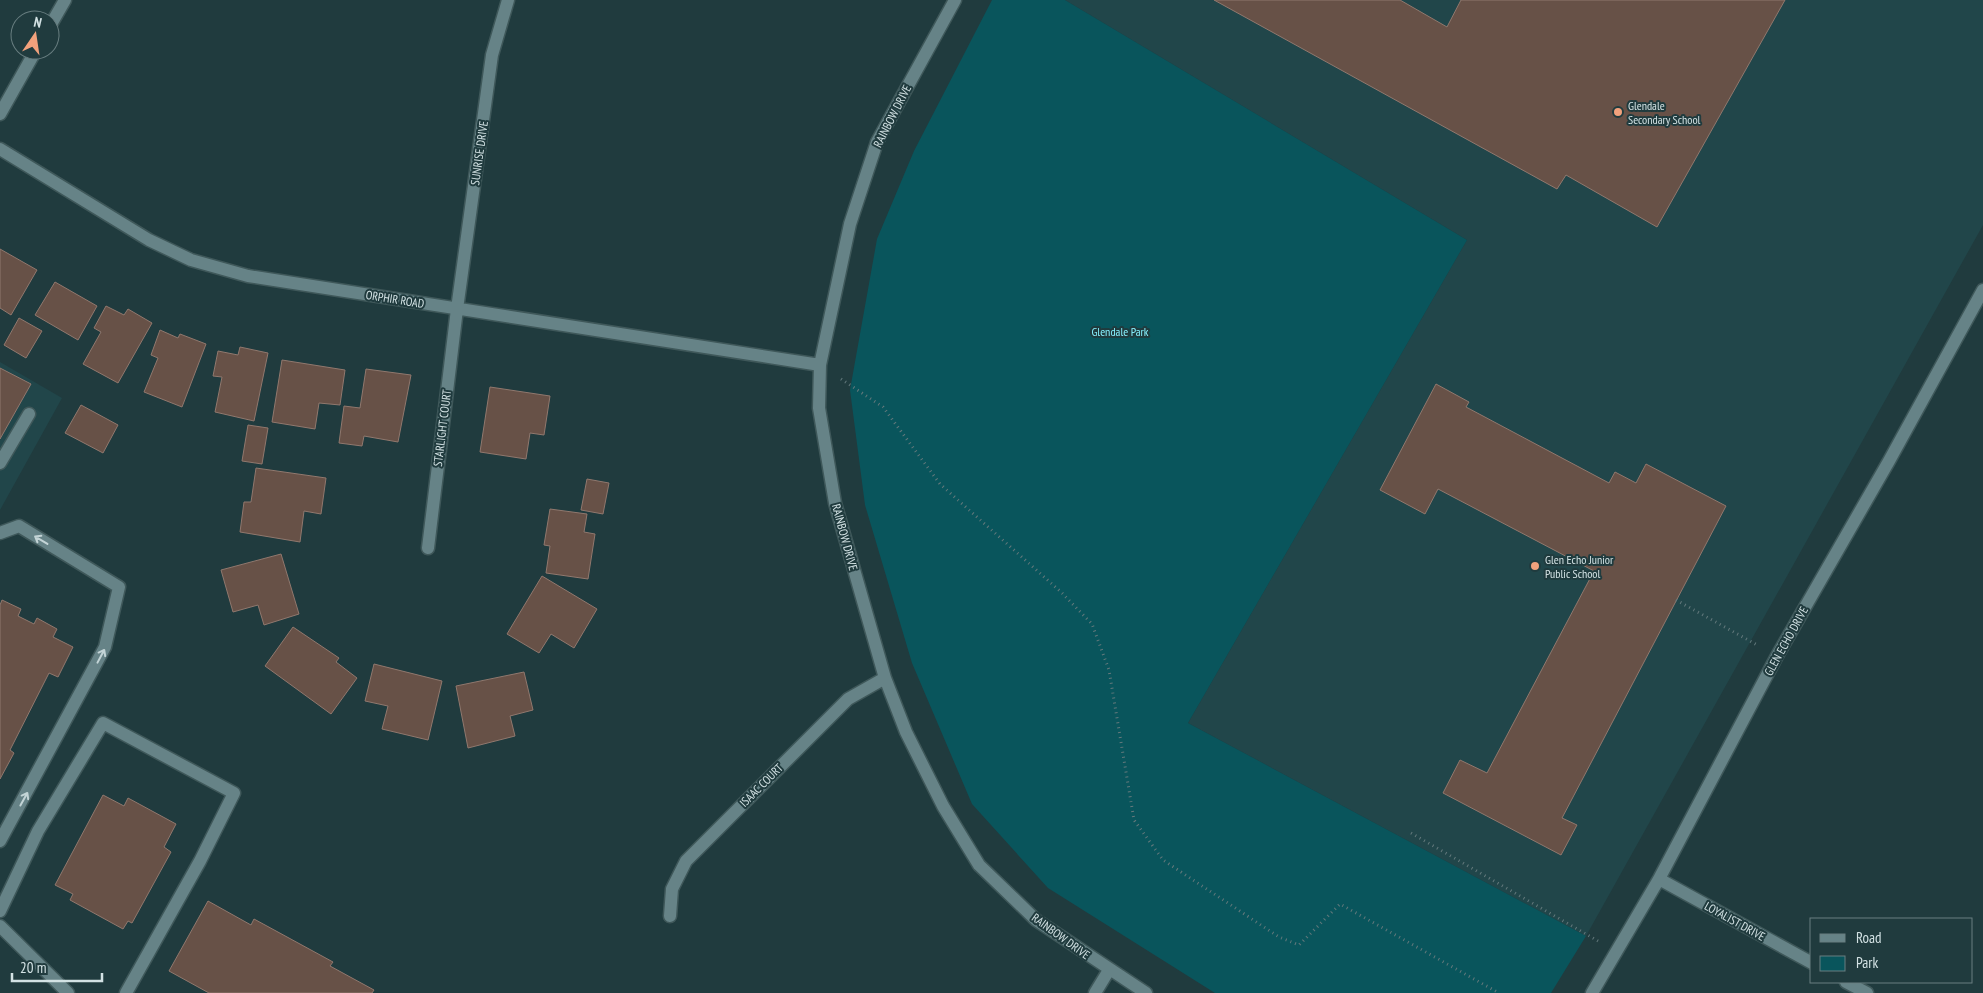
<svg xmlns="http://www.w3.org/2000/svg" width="1983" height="993" font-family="'PT Sans Narrow',sans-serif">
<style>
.built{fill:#21464a}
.green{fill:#09555c}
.building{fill:#675147;stroke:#90786e}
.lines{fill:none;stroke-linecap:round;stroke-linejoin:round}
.service-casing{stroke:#3f585a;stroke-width:15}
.minor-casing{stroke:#3f585a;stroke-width:15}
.secondary-casing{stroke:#3f585a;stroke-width:15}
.path{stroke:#63797c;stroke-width:3;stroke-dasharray:1 4;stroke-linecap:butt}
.service{stroke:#668387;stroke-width:12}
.minor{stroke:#668387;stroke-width:12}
.secondary{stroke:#668387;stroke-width:12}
.oneway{stroke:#c3d4d6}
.poi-dot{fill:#f1a17c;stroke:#203b3e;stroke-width:2}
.labels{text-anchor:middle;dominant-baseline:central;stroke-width:4;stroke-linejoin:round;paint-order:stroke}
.poi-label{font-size:12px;fill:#d3e2e4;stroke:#203b3e;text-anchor:start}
.street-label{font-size:12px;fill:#d3e2e4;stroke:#203b3e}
.park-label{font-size:12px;fill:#86f1fe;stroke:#203b3e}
</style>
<rect width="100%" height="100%" fill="#203b3e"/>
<!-- built -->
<path class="built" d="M1065 0H1983V225L1586 936 1188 723 1467 240Z
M0 362 62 398 0 510Z"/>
<!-- green -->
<path class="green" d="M992 0H1065L1467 240 1188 723 1586 936 1551 993H1215L1048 888 972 804 912 663 865 505 850 390 877 239 914 151Z"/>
<!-- building -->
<path class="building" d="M1214 0H1400L1447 27 1461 0H1785L1657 227 1566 175 1557 189Z
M0 249 37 270 11 315 0 308Z
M55 282 97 306 78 340 35 315Z
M106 306 124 315 128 309 152 323 118 383 83 364 101 332 94 328Z
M19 318 42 331 26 358 4 345Z
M160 330 178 338 180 334 206 344 182 407 144 392 158 358 151 355Z
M240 347 268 353 254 421 215 412 222 377 213 376 218 351 238 355Z
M282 360 345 370 340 405 319 403 315 429 272 422Z
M0 368 31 384 0 439Z
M366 369 411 375 398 442 364 436 362 446 339 443 344 406 360 408Z
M1436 384 1469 402 1466 407 1609 483 1615 472 1636 483 1646 464 1726 506 1562 818 1577 825 1561 855 1443 793 1460 760 1487 773 1594 571 1438 489 1425 514 1380 490Z
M490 387 550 396 544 435 530 433 526 459 480 452Z
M81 405 118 425 103 453 65 433Z
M248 425 268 428 262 464 242 461Z
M256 468 326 478 321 514 304 511 300 542 240 532 244 502H251Z
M587 479 609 483 603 514 581 510Z
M550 509 587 514 584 532 595 534 588 579 546 573 550 546 544 545Z
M281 554 299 614 264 625 258 605 233 612 221 570Z
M542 576 597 609 574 648 551 634 539 653 507 634Z
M2 600 21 609 18 616 34 624 37 618 57 629 53 637 73 647 58 677 49 673 10 750 14 753 0 779V605Z
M293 627 339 658 336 662 357 678 331 714 265 666Z
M374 664 442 681 428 740 382 729 388 706 365 701Z
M524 672 533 710 510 716 515 736 468 748 456 686Z
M103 795 124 806 128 798 176 824 164 847 171 852 132 923 128 921 123 929 70 900 73 894 55 885Z
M208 901 251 925 254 919 333 962 330 966 374 990 372 993H209L169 971Z"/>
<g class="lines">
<defs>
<path id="service" d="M0 463 29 414
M0 533 19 526 119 587 105 647 0 841
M0 911 38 831 103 723 234 793 200 861 126 993"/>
<path id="minor" d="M955 0 877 142 850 224 820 365 819 408 835 503 885 678 906 732 943 806 979 865 1036 920 1146 993
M50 26 65 0
M0 114 36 50
M0 149 149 240 191 260 248 276 820 365
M428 548 457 309 492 55 508 0
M1659 879 1812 963
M670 916 672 889 686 861 848 699 885 678
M1846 982 1867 993
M1095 993 1109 970
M1592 993 1659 879 1777 656 1889 461 1983 290"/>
<path id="secondary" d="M0 926 68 993"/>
</defs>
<!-- service casing -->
<use href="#service" class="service-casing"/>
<!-- minor casing -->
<use href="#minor" class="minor-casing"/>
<!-- secondary casing -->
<use href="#secondary" class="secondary-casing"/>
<!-- path -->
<path class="path" d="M841 379 883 407 940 484 1061 592 1092 624 1109 670 1134 820 1163 860 1279 937 1299 945 1340 904 1499 993
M1676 600 1759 646
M1411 833 1598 941"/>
<!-- service -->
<use href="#service" class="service"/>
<!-- minor -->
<use href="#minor" class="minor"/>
<!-- secondary -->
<use href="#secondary" class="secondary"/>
</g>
<!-- one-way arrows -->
<defs><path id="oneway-shaft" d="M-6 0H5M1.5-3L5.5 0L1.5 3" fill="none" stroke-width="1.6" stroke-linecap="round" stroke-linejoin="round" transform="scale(1.25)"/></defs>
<g class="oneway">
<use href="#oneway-shaft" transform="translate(41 540) rotate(-149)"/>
<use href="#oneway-shaft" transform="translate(101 656) rotate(-62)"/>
<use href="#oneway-shaft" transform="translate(24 799) rotate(-61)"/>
</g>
<!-- markers -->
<g class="poi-dot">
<circle cx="1618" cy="112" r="5"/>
<circle cx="1535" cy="566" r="5"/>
</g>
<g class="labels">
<!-- poi labels -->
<g class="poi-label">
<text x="1628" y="105">Glendale<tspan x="1628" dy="14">Secondary School</tspan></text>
<text x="1545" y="559">Glen Echo Junior<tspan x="1545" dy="14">Public School</tspan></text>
</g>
<!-- street labels -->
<g class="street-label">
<text transform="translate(892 116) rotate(-63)">RAINBOW DRIVE</text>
<text transform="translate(479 153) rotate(-82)">SUNRISE DRIVE</text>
<text transform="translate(395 299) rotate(9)">ORPHIR ROAD</text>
<text transform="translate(442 428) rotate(-83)">STARLIGHT COURT</text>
<text transform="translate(845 537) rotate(75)">RAINBOW DRIVE</text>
<text transform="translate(1786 641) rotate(-61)">GLEN ECHO DRIVE</text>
<text transform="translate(761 785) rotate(-45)">ISAAC COURT</text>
<text transform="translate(1735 921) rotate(29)">LOYALIST DRIVE</text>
<text transform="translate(1061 936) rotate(36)">RAINBOW DRIVE</text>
</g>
<!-- park labels -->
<g class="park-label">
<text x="1120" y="331">Glendale Park</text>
</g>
</g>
<!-- legend -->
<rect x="1810" y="918" width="162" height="65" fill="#203b3e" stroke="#687e80"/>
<rect x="1820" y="934" width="25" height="8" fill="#668387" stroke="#687e80"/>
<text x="1856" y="943" font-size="15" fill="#d3e2e4">Road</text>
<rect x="1820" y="956" width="25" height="15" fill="#09555c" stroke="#687e80"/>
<text x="1856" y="968" font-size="15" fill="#d3e2e4">Park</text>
<!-- north arrow -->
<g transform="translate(35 35) rotate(13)"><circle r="24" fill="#203b3e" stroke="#687e80"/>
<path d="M0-4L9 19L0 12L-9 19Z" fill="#f1a17c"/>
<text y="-8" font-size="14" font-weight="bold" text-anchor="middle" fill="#d3e2e4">N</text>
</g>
<!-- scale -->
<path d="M12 973v8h90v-8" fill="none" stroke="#d3e2e4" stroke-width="2.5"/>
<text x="20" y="973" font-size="15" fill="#d3e2e4" stroke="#203b3e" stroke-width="4" paint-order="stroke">20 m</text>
</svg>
